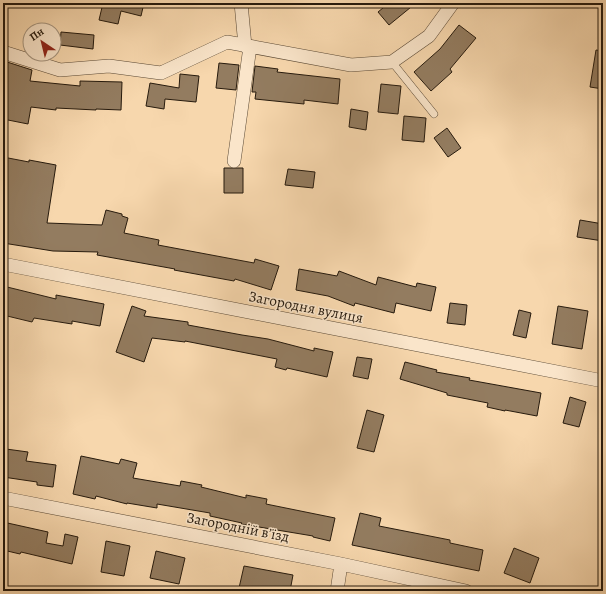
<svg xmlns="http://www.w3.org/2000/svg" width="606" height="594" font-family="Alegreya,serif">
<style>
.building{fill:#937c60;stroke:#261a0d}
.lines{fill:none;stroke-linecap:round;stroke-linejoin:round}
.service-casing{stroke:#5a4935;stroke-width:8}
.minor-casing{stroke:#5a4935;stroke-width:14}
.service{stroke:#fae5ca;stroke-width:7}
.minor{stroke:#fae5ca;stroke-width:13}
.labels{text-anchor:middle;dominant-baseline:central;stroke-width:3;stroke-linejoin:round;paint-order:stroke}
.street-label{font-size:15px;fill:#261a0d;stroke:#fae5ca}
</style>
<rect width="100%" height="100%" fill="#f7d7ad"/>
<filter id="stains"><feTurbulence type="fractalNoise" baseFrequency=".005" numOctaves="4"/><feColorMatrix values="0 0 0 0 .2 0 0 0 0 .09 0 0 0 0 .02 0 0 0 .5 -.17"/></filter>
<radialGradient id="worn" r=".72"><stop offset=".6" stop-color="#630" stop-opacity="0"/><stop offset="1" stop-color="#630" stop-opacity=".3"/></radialGradient>
<!-- building -->
<path class="building" d="M103 3H144L141 16 121 11 118 24 99 20Z
M389 3H416L389 25 378 12Z
M459 25 476 38 450 69 452 72 431 91 414 72 440 49Z
M61 32 94 35 93 49 60 45Z
M596 50 603 51V89L590 87Z
M4 61 32 70 30 81 80 86V81L122 82 121 110 96 109V110L56 108V110L31 107 28 124 3 119Z
M219 63 239 65 236 90 216 88Z
M255 66 278 69 277 72 340 79 338 104 304 100V104L255 99 256 92H252Z
M180 74 199 76 196 102 165 99 164 109 146 106 150 83 179 88Z
M381 84 401 86 398 114 378 112Z
M351 109 368 112 366 130 349 127Z
M404 116 426 118 424 142 402 140Z
M447 128 461 148 448 157 434 138Z
M3 157 29 162V160L56 165 47 223 102 225 106 210 122 214V216L128 218 124 233 159 240 158 245 254 263 255 259 279 266 271 290 235 279 234 281 174 270 175 269 97 255 98 252 53 251 3 243Z
M224 168H243V193H224Z
M288 169 315 172 313 188 285 185Z
M580 220 603 224V241L577 237Z
M299 269 337 276 339 271 376 285 378 277 416 287 417 283 436 287 431 311 396 303 394 313 355 303 354 306 328 296 296 290Z
M3 286 56 299V295L104 304 100 326 72 321V324L34 318 32 322 3 315Z
M450 303 467 305 465 325 447 323Z
M132 306 146 311 144 316 188 322V325L242 335 268 339 314 351V348L333 352 327 377 287 368 286 370 275 367 277 359 185 341V342L152 338 144 362 116 352Z
M558 306 588 311 582 349 552 344Z
M519 310 531 313 526 338 513 335Z
M357 357 372 359 368 379 353 376Z
M405 362 437 370 436 372 470 378 469 380 541 393 537 416 505 410V411L487 407 488 403 447 395V393L400 379Z
M570 397 586 402 579 427 563 423Z
M367 410 384 415 374 452 357 448Z
M6 449 28 452 26 461 56 465 53 487 37 485V482L3 477V469Z
M81 456 119 464 121 459 137 463 133 478 180 486 181 481 202 485 201 487 246 498V495L267 499 266 504 335 518 330 541 313 537V536L241 524 242 523 210 516V513L157 504V508L127 503V504L96 496 95 499 73 494Z
M360 513 381 518 379 526 450 540V543L483 550 479 571 352 545Z
M3 522 48 532 46 543 63 546 65 534 78 537 72 564 21 552 20 554 3 550Z
M106 541 130 546 124 576 101 572Z
M514 548 539 558 530 583 504 573Z
M156 551 185 558 179 584 150 578Z
M244 566 293 575 290 591H253L239 588Z"/>
<g class="lines">
<defs>
<path id="service" d="M392 62 434 114"/>
<path id="minor" d="M241 3 245 46
M3 52 60 70 109 66 161 73 227 42 351 65 392 62 429 36 453 3
M234 161 250 47
M3 264 603 381
M3 498 341 564 466 591
M337 591 341 564"/>
</defs>
<!-- service casing -->
<use href="#service" class="service-casing"/>
<!-- minor casing -->
<use href="#minor" class="minor-casing"/>
<!-- service -->
<use href="#service" class="service"/>
<!-- minor -->
<use href="#minor" class="minor"/>
</g>
<g class="labels">
<!-- street labels -->
<g class="street-label">
<text transform="translate(306 307) rotate(11)">Загородня вулиця</text>
<text transform="translate(238 527) rotate(11)">Загородній вʼїзд</text>
</g>
</g>
<!-- margin -->
<rect width="606" height="594" fill="none" stroke="#f7d7ad" stroke-width="16"/>
<rect x="4" y="4" width="598" height="586" fill="none" stroke="#261a0d" stroke-width="2"/>
<rect x="8" y="8" width="590" height="578" fill="none" stroke="#261a0d"/>
<!-- north arrow -->
<g transform="translate(42 42) rotate(325)"><circle r="19" fill="#fae5ca" stroke="#a5947e"/>
<path d="M0-3L7 15L0 10L-7 15Z" fill="#8f2418"/>
<text y="-6" font-size="11" font-weight="bold" text-anchor="middle" fill="#261a0d">Пн</text>
</g>
<rect width="100%" height="100%" filter="url(#stains)"/>
<rect width="100%" height="100%" fill="url(#worn)"/>
</svg>
